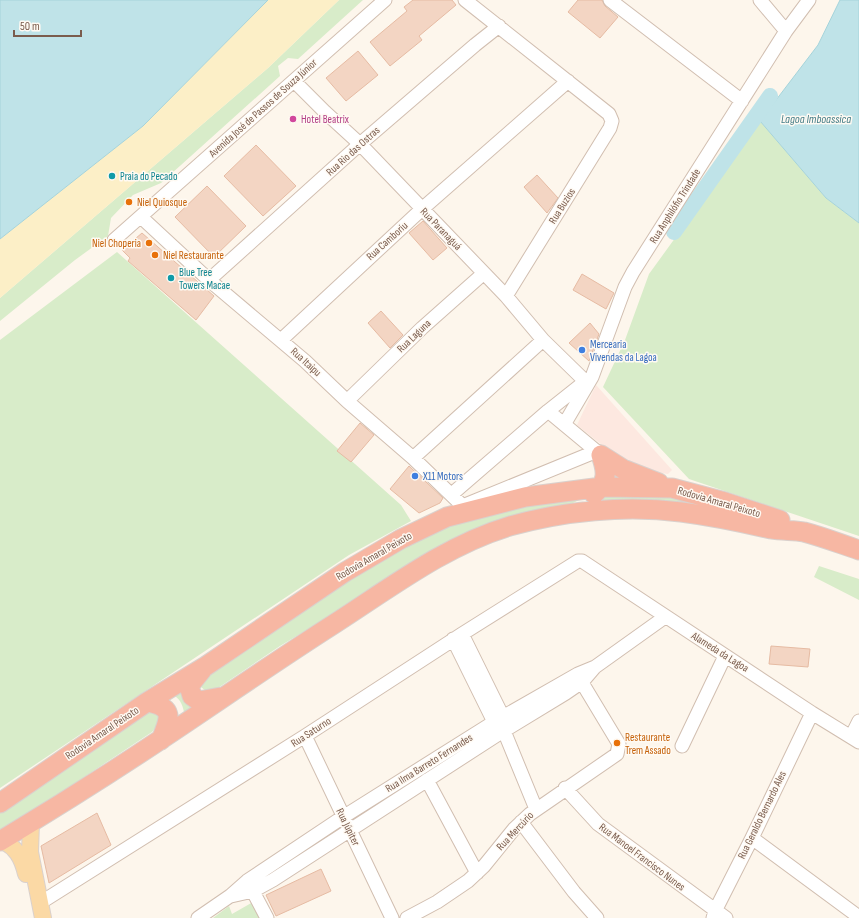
<svg xmlns="http://www.w3.org/2000/svg" width="859" height="918" font-family="'Sofia Sans Condensed',sans-serif">
<style>
.commercial{fill:#fde8e0}
.green{fill:#d8ecc9}
.sand{fill:#fcefc7}
.water{fill:#bfe3e8;stroke:#a5d3da}
.lines{fill:none;stroke-linecap:round;stroke-linejoin:round}
.river{stroke:#bfe3e8;stroke-width:16}
.building{fill:#f3d5c3;stroke:#e6bba3}
.minor-casing{stroke:#d1beb0;stroke-width:15}
.major-casing{stroke:#dad1cd;stroke-width:18}
.highway-casing{stroke:#dad1cd;stroke-width:21}
.minor{stroke:#fff;stroke-width:13}
.major{stroke:#fbd9a5;stroke-width:16}
.highway{stroke:#f7b7a3;stroke-width:19}
.hotel-dot{fill:#d1479c;stroke:#fffaf3;stroke-width:1.5}
.culture-dot{fill:#0f9aa8;stroke:#fffaf3;stroke-width:1.5}
.food-dot{fill:#e8710a;stroke:#fffaf3;stroke-width:1.5}
.shop-dot{fill:#3f7fe0;stroke:#fffaf3;stroke-width:1.5}
.labels{text-anchor:middle;dominant-baseline:central;stroke-width:3;stroke-linejoin:round;paint-order:stroke}
.street-label{font-size:11px;fill:#7a5c4d;stroke:#fffaf3}
.hotel-label{font-size:11px;fill:#b23c85;stroke:#fffaf3;text-anchor:start}
.culture-label{font-size:11px;fill:#0d838f;stroke:#fffaf3;text-anchor:start}
.food-label{font-size:11px;fill:#c56008;stroke:#fffaf3;text-anchor:start}
.shop-label{font-size:11px;fill:#366cbe;stroke:#fffaf3;text-anchor:start}
.water-label{font-size:12px;font-style:italic;fill:#437c86;stroke:#fffaf3}
</style>
<rect width="100%" height="100%" fill="#fdf6ec"/>
<!-- commercial -->
<path class="commercial" d="M596 385 672 470 668 474 632 469 577 425Z"/>
<!-- green -->
<path class="green" d="M339 0H363L298 59 288 58 278 66 280 76 161 183 133 195 111 218 108 236 75 260 0 321V298L268 68Z
M760 121 826 198 859 223V536L689 479 603 387 625 340 649 274Z
M117 252 401 505 411 521 349 555 0 788V340Z
M603 492 679 496 685 502 679 505H593Z
M581 499 565 507 428 557 280 646 218 688 206 691 201 687 204 677 367 563 439 524 520 502Z
M819 566 859 579V600L814 577Z
M185 686 196 704 184 712C182 703 180 699 172 694Z
M147 713H157L160 722 152 732 0 833V810Z
M253 902 261 918H213L229 906 232 914Z"/>
<!-- sand -->
<path class="sand" d="M268 0H339L268 68 0 298V239L143 126Z"/>
<!-- water -->
<path class="water" d="M0 0H268L143 126 0 239Z
M840 0H859V223L826 198 760 121 818 45Z"/>
<g class="lines">
<!-- river -->
<path class="river" d="M674 232 770 96"/>
</g>
<!-- building -->
<path class="building" d="M413 0H452L456 5 419 36 422 40 390 66 370 42 407 11 404 7Z
M578 0H602L605 6 618 17 600 38 568 12Z
M358 51 378 75 346 101 326 78Z
M256 145 296 186 263 216 224 176Z
M537 175 558 198 547 213 524 187Z
M207 186 246 226 214 257 175 217Z
M423 221 447 248 433 260 409 233Z
M142 233 214 296 196 320 128 261 130 258 122 250Z
M582 274 614 293 606 309 573 290Z
M381 311 403 335 390 348 368 323Z
M590 323 599 334 589 361 569 343Z
M360 423 374 435 351 462 337 451Z
M409 466 443 498 440 503 419 513 390 489Z
M771 646 810 649 808 667 769 664Z
M97 813 111 845 49 883 41 846Z
M321 869 331 891 276 916 266 895Z"/>
<g class="lines">
<defs>
<path id="minor" d="M465 0 609 114 612 121 610 128 506 296
M610 0 742 101
M760 0 786 31
M294 81 325 112 360 144 506 296 543 340 585 381
M141 217 209 280 305 361 347 401 413 458 468 511
M114 240 385 0
M209 280 360 144 475 45 499 26
M281 340 422 209 568 81
M347 401 422 328 484 273
M548 411 601 455
M565 423 592 377 625 287 633 272 786 31 809 0
M413 458 543 340
M452 494 548 411 587 380
M465 505 597 451
M462 634 503 717 504 731 536 809
M453 639 494 722 496 730
M305 736 392 918
M851 737 859 721
M682 746 725 656
M427 780 477 873
M565 788 598 824 726 918
M521 822 574 892 597 918
M752 838 859 917
M249 884 267 918
M231 896 253 891 273 880 497 735 566 693 582 682 594 668
M40 903 305 736 462 634 578 561H582L812 713 859 742
M198 918 230 896 247 881 343 817 494 722 578 674 595 667 665 617
M407 918 437 902 468 881 484 866 514 829 530 814 617 754 619 744 578 676
M713 918 715 911 752 838 812 713"/>
<path id="major" d="M31 823 30 852 43 918
M1 840C16 847 22 857 26 874"/>
<path id="highway" d="M601 455 623 469 659 483
M594 494C608 482 607 472 601 455
M202 670 189 686 192 696 199 701 221 697
M147 702C175 707 170 718 161 740
M0 803 147 702 206 666 345 572 401 539 447 517 525 497 602 487 672 488 725 502 780 520
M0 841C55 808 109 774 163 738 220 700 276 661 334 624 390 588 446 545 510 526 564 511 625 505 681 512 712 516 741 522 771 529 782 531 794 530 804 532 823 537 841 544 859 550"/>
</defs>
<!-- minor casing -->
<use href="#minor" class="minor-casing"/>
<!-- major casing -->
<use href="#major" class="major-casing"/>
<!-- highway casing -->
<use href="#highway" class="highway-casing"/>
<!-- minor -->
<use href="#minor" class="minor"/>
<!-- major -->
<use href="#major" class="major"/>
<!-- highway -->
<use href="#highway" class="highway"/>
</g>
<!-- markers -->
<circle class="hotel-dot" cx="293" cy="119" r="4"/>
<g class="culture-dot">
<circle cx="112" cy="176" r="4"/>
<circle cx="171" cy="278" r="4"/>
</g>
<g class="food-dot">
<circle cx="129" cy="202" r="4"/>
<circle cx="149" cy="243" r="4"/>
<circle cx="155" cy="255" r="4"/>
<circle cx="617" cy="743" r="4"/>
</g>
<g class="shop-dot">
<circle cx="582" cy="350" r="4"/>
<circle cx="415" cy="476" r="4"/>
</g>
<g class="labels">
<!-- street labels -->
<g class="street-label">
<text transform="translate(263 108) rotate(-42)">Avenida José de Passos de Souza Júnior</text>
<text transform="translate(353 151) rotate(-42)">Rua Rio das Ostras</text>
<text transform="translate(562 206) rotate(-58)">Rua Buzios</text>
<text transform="translate(675 206) rotate(-58)">Rua Anphilófio Trindade</text>
<text transform="translate(441 229) rotate(46)">Rua Paranaguá</text>
<text transform="translate(387 241) rotate(-42)">Rua Camboriu</text>
<text transform="translate(414 336) rotate(-44)">Rua Laguna</text>
<text transform="translate(306 362) rotate(42)">Rua Itaipu</text>
<text transform="translate(719 502) rotate(16)">Rodovia Amaral Peixoto</text>
<text transform="translate(374 556) rotate(-30)">Rodovia Amaral Peixoto</text>
<text transform="translate(720 652) rotate(32)">Alameda da Lagoa</text>
<text transform="translate(311 732) rotate(-33)">Rua Saturno</text>
<text transform="translate(102 733) rotate(-34)">Rodovia Amaral Peixoto</text>
<text transform="translate(429 763) rotate(-32)">Rua Ilma Barreto Fernandes</text>
<text transform="translate(762 815) rotate(-64)">Rua Geraldo Bernardo Ales</text>
<text transform="translate(348 827) rotate(64)">Rua Júpiter</text>
<text transform="translate(515 831) rotate(-47)">Rua Mercúrio</text>
<text transform="translate(642 857) rotate(37)">Rua Manoel Francisco Nunes</text>
</g>
<!-- hotel labels -->
<g class="hotel-label">
<text x="301" y="119">Hotel Beatrix</text>
</g>
<!-- culture labels -->
<g class="culture-label">
<text x="120" y="176">Praia do Pecado</text>
<text x="179" y="272">Blue Tree<tspan x="179" dy="13">Towers Macae</tspan></text>
</g>
<!-- food labels -->
<g class="food-label">
<text x="137" y="202">Niel Quiosque</text>
<text x="141" y="243" text-anchor="end">Niel Choperia</text>
<text x="163" y="255">Niel Restaurante</text>
<text x="625" y="737">Restaurante<tspan x="625" dy="13">Trem Assado</tspan></text>
</g>
<!-- shop labels -->
<g class="shop-label">
<text x="590" y="344">Mercearia<tspan x="590" dy="13">Vivendas da Lagoa</tspan></text>
<text x="423" y="476">X11 Motors</text>
</g>
<!-- water labels -->
<g class="water-label">
<text x="816" y="119">Lagoa Imboassica</text>
</g>
</g>
<!-- scale -->
<path d="M14 30v6h67v-6" fill="none" stroke="#7a5c4d" stroke-width="2"/>
<text x="20" y="30" font-size="12" fill="#7a5c4d" stroke="#fffaf3" stroke-width="3" paint-order="stroke">50 m</text>
</svg>
